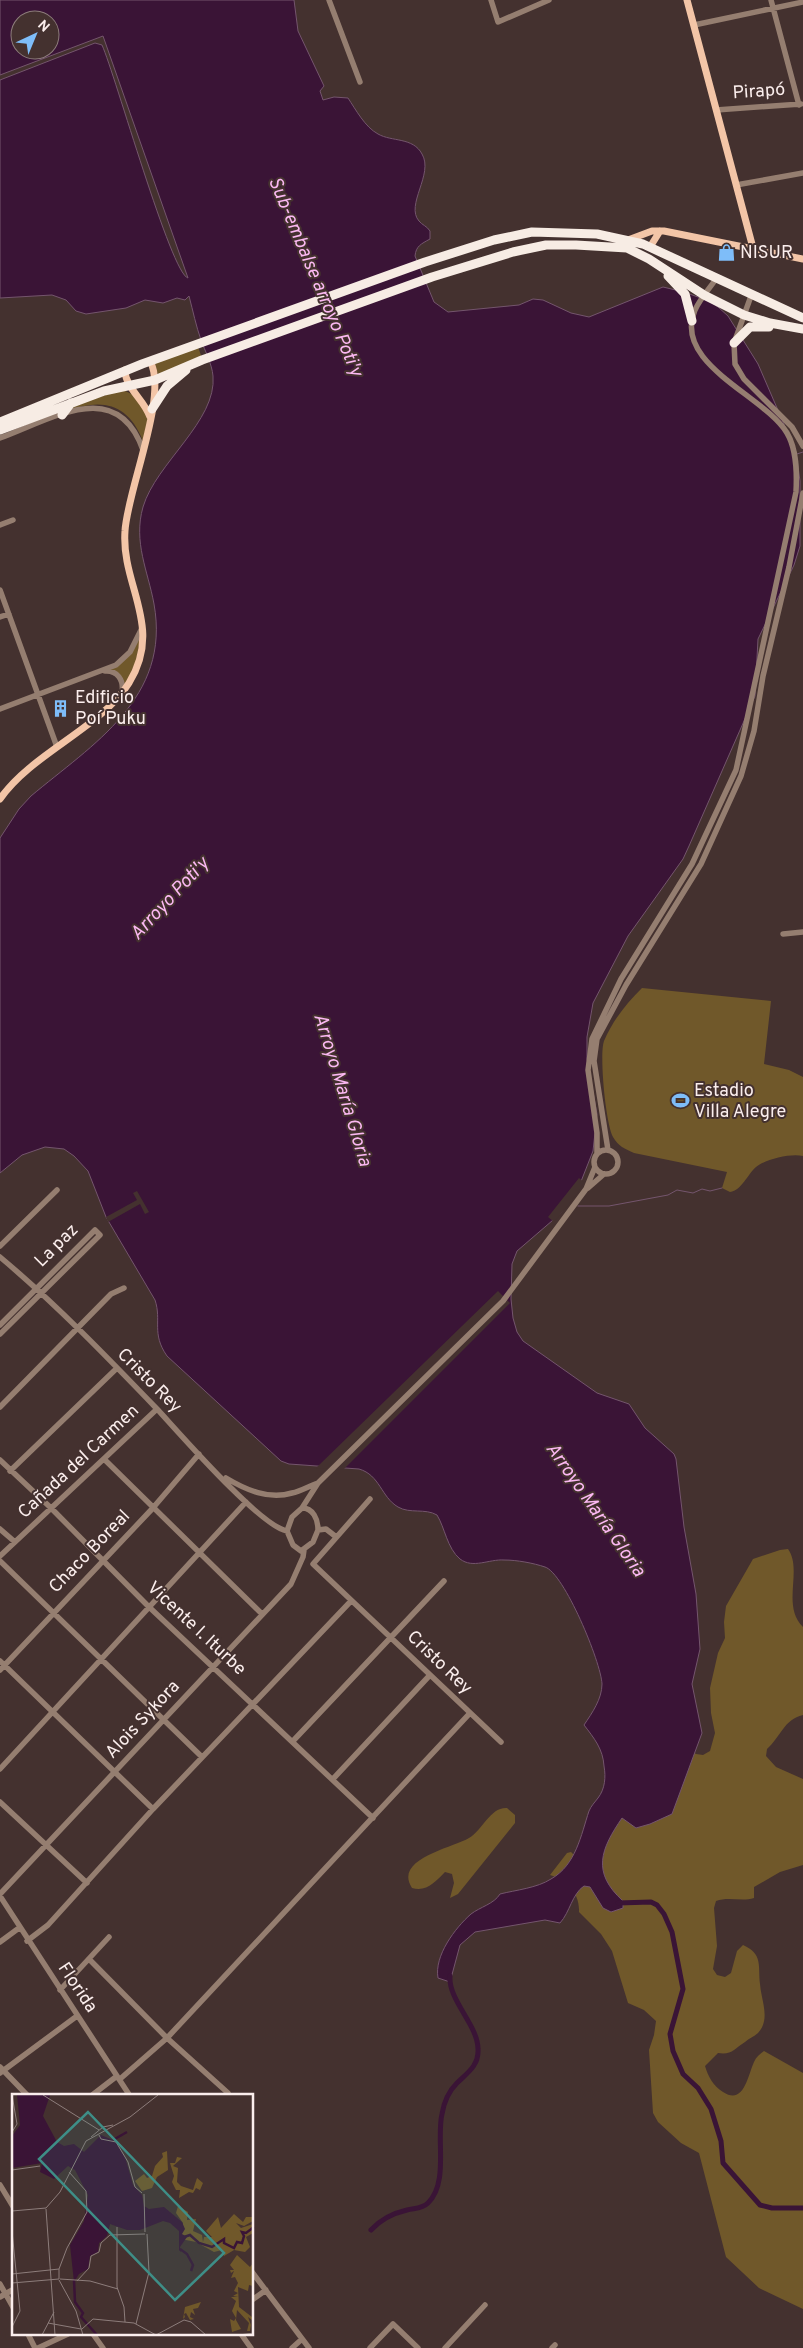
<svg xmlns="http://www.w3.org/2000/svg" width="803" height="2348" font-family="Overpass,sans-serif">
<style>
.green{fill:#70582a}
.water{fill:#3a1436;stroke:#74556d;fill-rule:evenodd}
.pier{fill:#44312f}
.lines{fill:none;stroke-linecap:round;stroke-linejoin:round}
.stream{stroke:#74556d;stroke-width:1}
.canal{stroke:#3a1436;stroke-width:5}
.minor{stroke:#957e70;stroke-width:5.5}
.major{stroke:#f3c5a7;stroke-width:7}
.highway{stroke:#f7ece4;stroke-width:9}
.labels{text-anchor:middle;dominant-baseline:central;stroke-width:4;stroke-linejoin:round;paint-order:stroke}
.street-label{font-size:18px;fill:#fbeeed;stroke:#44312f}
.poi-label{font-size:18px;fill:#fbeeed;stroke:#44312f;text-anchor:start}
.water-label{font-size:19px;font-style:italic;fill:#fbb8f2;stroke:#44312f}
.inset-river{fill:none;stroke:#3a1436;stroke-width:2.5}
.inset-road{fill:none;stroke:#8d7d7b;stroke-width:1}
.view{fill:#3e8e87;fill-opacity:0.15;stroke:#3e8e87;stroke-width:2.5}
.inset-edge{fill:none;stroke:#fbeeed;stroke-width:2.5}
</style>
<rect width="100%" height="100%" fill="#44312f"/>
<!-- green -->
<path class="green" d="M198 347 202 358 158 375 155 363Z
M123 390 136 396 148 418 143 441C128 403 102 398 67 411L73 405Z
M139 640H140L136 661 125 686 109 669Z
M642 988 771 1001 764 1064 789 1070 803 1077V1156C791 1153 766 1159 756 1167 747 1175 742 1190 730 1192L722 1188 727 1172 634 1153C625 1149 618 1146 613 1137 606 1125 599 1055 604 1041 613 1020 626 1004 642 988Z
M788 1549C803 1570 781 1606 803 1627V1715C784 1719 780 1738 767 1749L766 1756 776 1767 803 1779V1865L780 1872 754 1887V1898C741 1902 729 1896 716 1901L714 1908 717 1946 713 1969 717 1975 725 1977 731 1973 737 1951 743 1945C763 1954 758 1965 760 1984 761 2000 771 2019 758 2033 754 2037 749 2038 745 2042 734 2049 732 2055 718 2053L705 2066C708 2076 713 2086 723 2092 744 2106 748 2075 754 2062 756 2057 760 2054 764 2051L803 2073V2309L759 2288 726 2257 699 2153 681 2143 658 2122 653 2113 649 2050 654 2035 656 2021 644 2010 628 2003 612 1951 601 1934 579 1912C580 1893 567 1880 550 1875L567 1853 571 1852 577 1858 601 1837 688 1749 696 1754 703 1755 710 1751 715 1733 711 1713 710 1688 718 1653 725 1638 724 1622 726 1606 753 1559 780 1550Z
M507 1808 515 1815V1823L458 1894 450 1898 454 1883 452 1874 445 1872C435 1882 427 1892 412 1888 393 1859 452 1848 469 1838 483 1830 490 1807 507 1808Z"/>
<!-- water -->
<path class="water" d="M0 0H294L298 31 324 86 320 91 323 100 334 97 348 98C356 110 365 127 378 134 392 142 413 137 422 154 434 174 405 205 419 221 422 225 427 226 430 231V239C421 244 416 246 415 256L434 302 448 312 519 305 533 299 543 300 571 313 589 317 663 287 684 292 709 301 718 307 728 316 758 364 796 452 800 481V546L794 565 758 639 755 696 689 846 683 859 628 936 593 1003 587 1037V1059L597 1114 593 1151 580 1184 560 1214 517 1251 512 1264 511 1299 513 1318 517 1332 523 1341 597 1393 629 1404 645 1428 674 1454 676 1459 684 1527 696 1594 700 1649 692 1684 702 1733 672 1814 650 1824 636 1828 622 1818C601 1849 591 1872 623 1901V1908L611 1912 603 1908 590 1887 584 1886C572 1894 570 1912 560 1923L545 1920 475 1932 460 1945 450 1982 438 1978C434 1956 455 1928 471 1914 480 1907 494 1904 500 1894 516 1890 537 1888 551 1879 576 1865 581 1835 589 1811 591 1806 595 1802 598 1798 605 1789 606 1777 604 1766 603 1749 594 1738 584 1725 592 1713 602 1699 602 1684 601 1662 564 1573 545 1567 533 1563 517 1560 504 1560 489 1559 473 1569 460 1559 447 1548 445 1528 437 1515 425 1508 410 1514 398 1507 381 1497 380 1475 359 1469L289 1464 281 1461 167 1356C151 1333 162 1321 155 1300L106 1217 88 1171 74 1156 64 1149 45 1147 22 1155 0 1173V838L19 809 31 796C93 744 171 698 154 604 148 571 133 542 143 507 156 463 217 421 213 376 212 364 205 351 201 340 196 326 193 311 189 296L185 300 177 298 163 303 145 300 126 308 86 314 76 311 66 300 52 295 0 298V80L95 43 102 45C115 74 171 274 188 278L103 36 0 75ZM20 20H50V50H20Z"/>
<!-- pier -->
<path class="pier" d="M579 1178 584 1182 577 1194 554 1222 548 1217Z
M137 1191 149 1212 145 1214 140 1204 108 1222 106 1217 137 1200 133 1193Z
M498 1291 510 1303 343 1470 316 1468Z"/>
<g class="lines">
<!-- stream -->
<path class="stream" d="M797 454 803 452
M578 1206H609L668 1195 677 1190 693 1193 702 1189 710 1191 722 1188"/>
<!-- canal -->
<path class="canal" d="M618 1903 651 1902 657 1905 664 1914 672 1932 683 1989 670 2034 673 2051 683 2074 698 2088 711 2109 721 2141 723 2163 760 2205 772 2208H803
M371 2230C380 2220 394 2213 407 2210 415 2208 422 2209 428 2203 449 2183 436 2138 442 2114 444 2102 448 2092 457 2083 467 2073 479 2066 478 2049 478 2025 448 2000 450 1976"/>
<!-- minor -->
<path class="minor" d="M329 0 360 82
M491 0 498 22 549 0
M771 0 799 105
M694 25 803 2
M716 110 801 104
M736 185 803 173
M751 296 734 343 735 364 744 379 792 427 803 446
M0 438C52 419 117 376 143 450
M0 525 13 520
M0 590 57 747
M0 617 9 614
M105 671C117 670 124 680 122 692
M0 709 116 665 130 652 141 630
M783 934 803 932
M594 1162a12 12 0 1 1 24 0a12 12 0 1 1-24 0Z
M608 1150 594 1061 597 1039 626 985 701 864 741 776 754 731 763 676 789 567 803 493
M597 1153V1133L588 1070 592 1039 621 979 692 864 736 770 796 492C797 473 797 450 787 433 764 395 672 364 695 310 700 299 709 289 716 279
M588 1188 604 1174
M0 1246 57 1190
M0 1257C55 1303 109 1359 158 1410 181 1435 260 1526 287 1531
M0 1325 95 1230 100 1235 0 1334
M0 1407 111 1294 124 1288
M104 1459 262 1614
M0 1460 51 1508 148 1606 373 1818
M10 1471 116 1369
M226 1478C246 1490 269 1500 292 1493 301 1491 309 1486 318 1483
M370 1499 313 1564 501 1742
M302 1508 318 1483 503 1301 586 1189 595 1167
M302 1508C313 1508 318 1519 318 1530L313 1542 301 1551 293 1545 287 1531 292 1517Z
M0 1529 15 1542
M318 1530 326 1529 335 1536
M0 1556 157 1409
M0 1561 202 1757
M0 1661 153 1809
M0 1670 152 1509 199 1454
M293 1741 444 1581
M0 1769 246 1502
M333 1779 430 1675
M0 1802 87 1883
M0 1894 291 1584 303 1557 304 1550
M0 1896 130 2096
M27 1941 48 1925 153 1809 351 1601
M0 1942 19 1928
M89 1959 167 2038 228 2093 226 2096
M60 1990 109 1937
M0 2067 28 2096
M0 2073 77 2016
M120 2079 167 2038 469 1714
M91 2096 117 2076
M0 2185 14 2208
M252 2272 309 2348
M0 2284 14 2309
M0 2297 14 2289
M252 2300 266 2290
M28 2334 35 2348
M93 2334 103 2348
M241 2334 251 2348
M38 2348 68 2334
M292 2348 302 2339
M370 2348 393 2324 418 2348
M445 2348 485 2305
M552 2348 555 2345"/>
<!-- major -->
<path class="major" d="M687 0 753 248
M628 240 652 231H664L803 259
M650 247 660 231
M125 370C125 388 144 399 150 417
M0 799C32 753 101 728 129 683 164 626 121 586 125 531 127 491 169 394 150 361"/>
<!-- highway -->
<path class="highway" d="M668 276 685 294 692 321
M734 343 750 327H769
M152 409 167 386 186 370
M62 415 71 403
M0 422 142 364 425 262 494 240 532 232 597 234 643 244 803 318
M0 430 104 391 155 380 202 360 432 277 513 252 546 245H576L627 248 649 259 704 295 744 315 770 323 803 329"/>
</g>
<!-- icons -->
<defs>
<symbol id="shop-bare" viewBox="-9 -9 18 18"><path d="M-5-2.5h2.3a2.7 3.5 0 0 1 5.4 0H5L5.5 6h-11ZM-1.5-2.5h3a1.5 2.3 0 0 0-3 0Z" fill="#7ebdf9" stroke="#44312f" stroke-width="2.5" paint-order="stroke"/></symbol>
<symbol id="building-bare" viewBox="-9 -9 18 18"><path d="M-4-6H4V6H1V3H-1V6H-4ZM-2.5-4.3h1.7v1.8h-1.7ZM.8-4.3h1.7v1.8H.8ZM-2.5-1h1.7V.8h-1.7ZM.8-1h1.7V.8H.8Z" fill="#7ebdf9" stroke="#44312f" stroke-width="2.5" paint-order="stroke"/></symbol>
<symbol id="stadium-bare" viewBox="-9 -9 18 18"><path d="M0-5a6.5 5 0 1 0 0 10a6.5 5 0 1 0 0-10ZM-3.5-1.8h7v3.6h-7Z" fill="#7ebdf9" stroke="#44312f" stroke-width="2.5" paint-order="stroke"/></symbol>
</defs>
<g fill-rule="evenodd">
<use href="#shop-bare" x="714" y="240" width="25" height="25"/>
<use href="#building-bare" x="48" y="696" width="25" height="25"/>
<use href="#stadium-bare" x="668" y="1088" width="25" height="25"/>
</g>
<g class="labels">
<!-- street labels -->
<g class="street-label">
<text transform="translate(759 92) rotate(-4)">Pirapó</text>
<text transform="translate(57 1246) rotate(-45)">La paz</text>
<text transform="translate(149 1381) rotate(45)">Cristo Rey</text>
<text transform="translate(79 1462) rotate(-43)">Cañada del Carmen</text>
<text transform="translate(90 1552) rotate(-46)">Chaco Boreal</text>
<text transform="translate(196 1629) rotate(43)">Vicente I. Iturbe</text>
<text transform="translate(439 1663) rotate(44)">Cristo Rey</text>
<text transform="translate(143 1720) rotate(-47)">Alois Sykora</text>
<text transform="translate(77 1988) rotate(56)">Florida</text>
</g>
<!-- poi labels -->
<g class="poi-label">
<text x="740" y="253">NISUR</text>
<text x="75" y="698">Edificio<tspan x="75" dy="21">Poí Puku</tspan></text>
<text x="694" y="1091">Estadio<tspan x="694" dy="21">Villa Alegre</tspan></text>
</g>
<!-- water labels -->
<g class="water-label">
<text transform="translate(315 277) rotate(67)">Sub-embalse arroyo Poti'y</text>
<text transform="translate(170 899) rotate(-47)">Arroyo Poti'y</text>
<text transform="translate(342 1090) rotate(73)">Arroyo María Gloria</text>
<text transform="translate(595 1510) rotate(55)">Arroyo María Gloria</text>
</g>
</g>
<!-- overview -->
<g transform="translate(12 2094)">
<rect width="241" height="241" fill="#44312f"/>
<path d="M155 57 156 76 145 83 140 94 130 97 123 87 132 80 135 84 140 82 143 72 151 63 150 59ZM165 63 170 64 161 72 166 74 165 88 169 92 181 96 185 84 191 89 188 96 184 94 181 99 177 98 167 104 168 96H164L160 88 162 82 158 69H163ZM166 112 176 118 175 126 184 125 181 137 190 141 191 148 192 143H200L194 137 206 123 209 134 222 120 231 128 234 123H241V127L232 132 224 129 229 134 241 130V139L234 143 238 153 233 158 222 156 212 162 210 156 202 158 184 148 169 145 171 129 164 119ZM225 161 238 173 241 169V192L237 191 236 197 226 193 227 213 240 223V226L236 223 239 231 238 237H235L237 229 225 216 224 226 229 235 220 238 218 225 222 227 224 224 220 217 224 207 219 203H226L221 202 226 199 222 197 226 189 223 183 219 184 222 177 219 179 218 176H222L218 171ZM189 208 186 214 181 215 183 221 179 218 178 223 182 225 178 226 174 219 172 220 173 223 171 225 173 213Z" fill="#70582a"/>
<path d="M5 1H38L31 22 45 48 52 52 62 50 72 58 89 41 103 47 113 63 121 91 130 101 132 112 137 115 152 113 170 128 173 135 170 140 175 143 168 153 169 158 167 156V137L158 129 151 127 128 136H115L98 130 95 142 87 149 86 158 78 162 76 175 67 180 62 188 58 151 72 127 76 101 63 76 56 72 42 85 28 78 30 69 0 74V42L8 31Z" fill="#3a1436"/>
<path class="inset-river" d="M101 46 115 38M172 143 178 141 187 149 200 153 212 145V149L222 154 225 148 230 149 232 142 230 138 234 139 242 133M168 155 175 160 181 171 179 177M62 186 63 208 71 219 69 223 85 241"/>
<path class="inset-road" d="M31 1 87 36M0 38 5 30 0 1M87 41 89 45 104 48 116 68 123 93 130 99M79 43 91 33 101 31M0 76 28 72M132 100 133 138M34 115 43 241M0 117 34 114 48 98 74 47 118 23 146 1M105 133V193L112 213 113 228M0 137 8 217 0 233M0 180 47 175M47 185V175L55 154 75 118 74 97 57 78M48 185 78 187 106 195M47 186 64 217 71 241M65 187 77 174 79 162 87 158 89 149 98 141 133 140M0 189 47 185M36 229 69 235M124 230 137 178 135 140M70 235 81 225 122 229 144 241 172 226 179 228 194 241M30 241 42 218M227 241 242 239"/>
<path class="view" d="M76 18 212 159 163 206 27 65Z"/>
<rect width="241" height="241" class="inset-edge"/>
</g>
<!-- north arrow -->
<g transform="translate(35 35) rotate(44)"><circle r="24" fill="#44312f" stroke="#8d7d7b"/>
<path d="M0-4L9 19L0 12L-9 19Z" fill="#7ebdf9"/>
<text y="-8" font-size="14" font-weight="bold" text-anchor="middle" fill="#fbeeed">N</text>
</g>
</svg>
